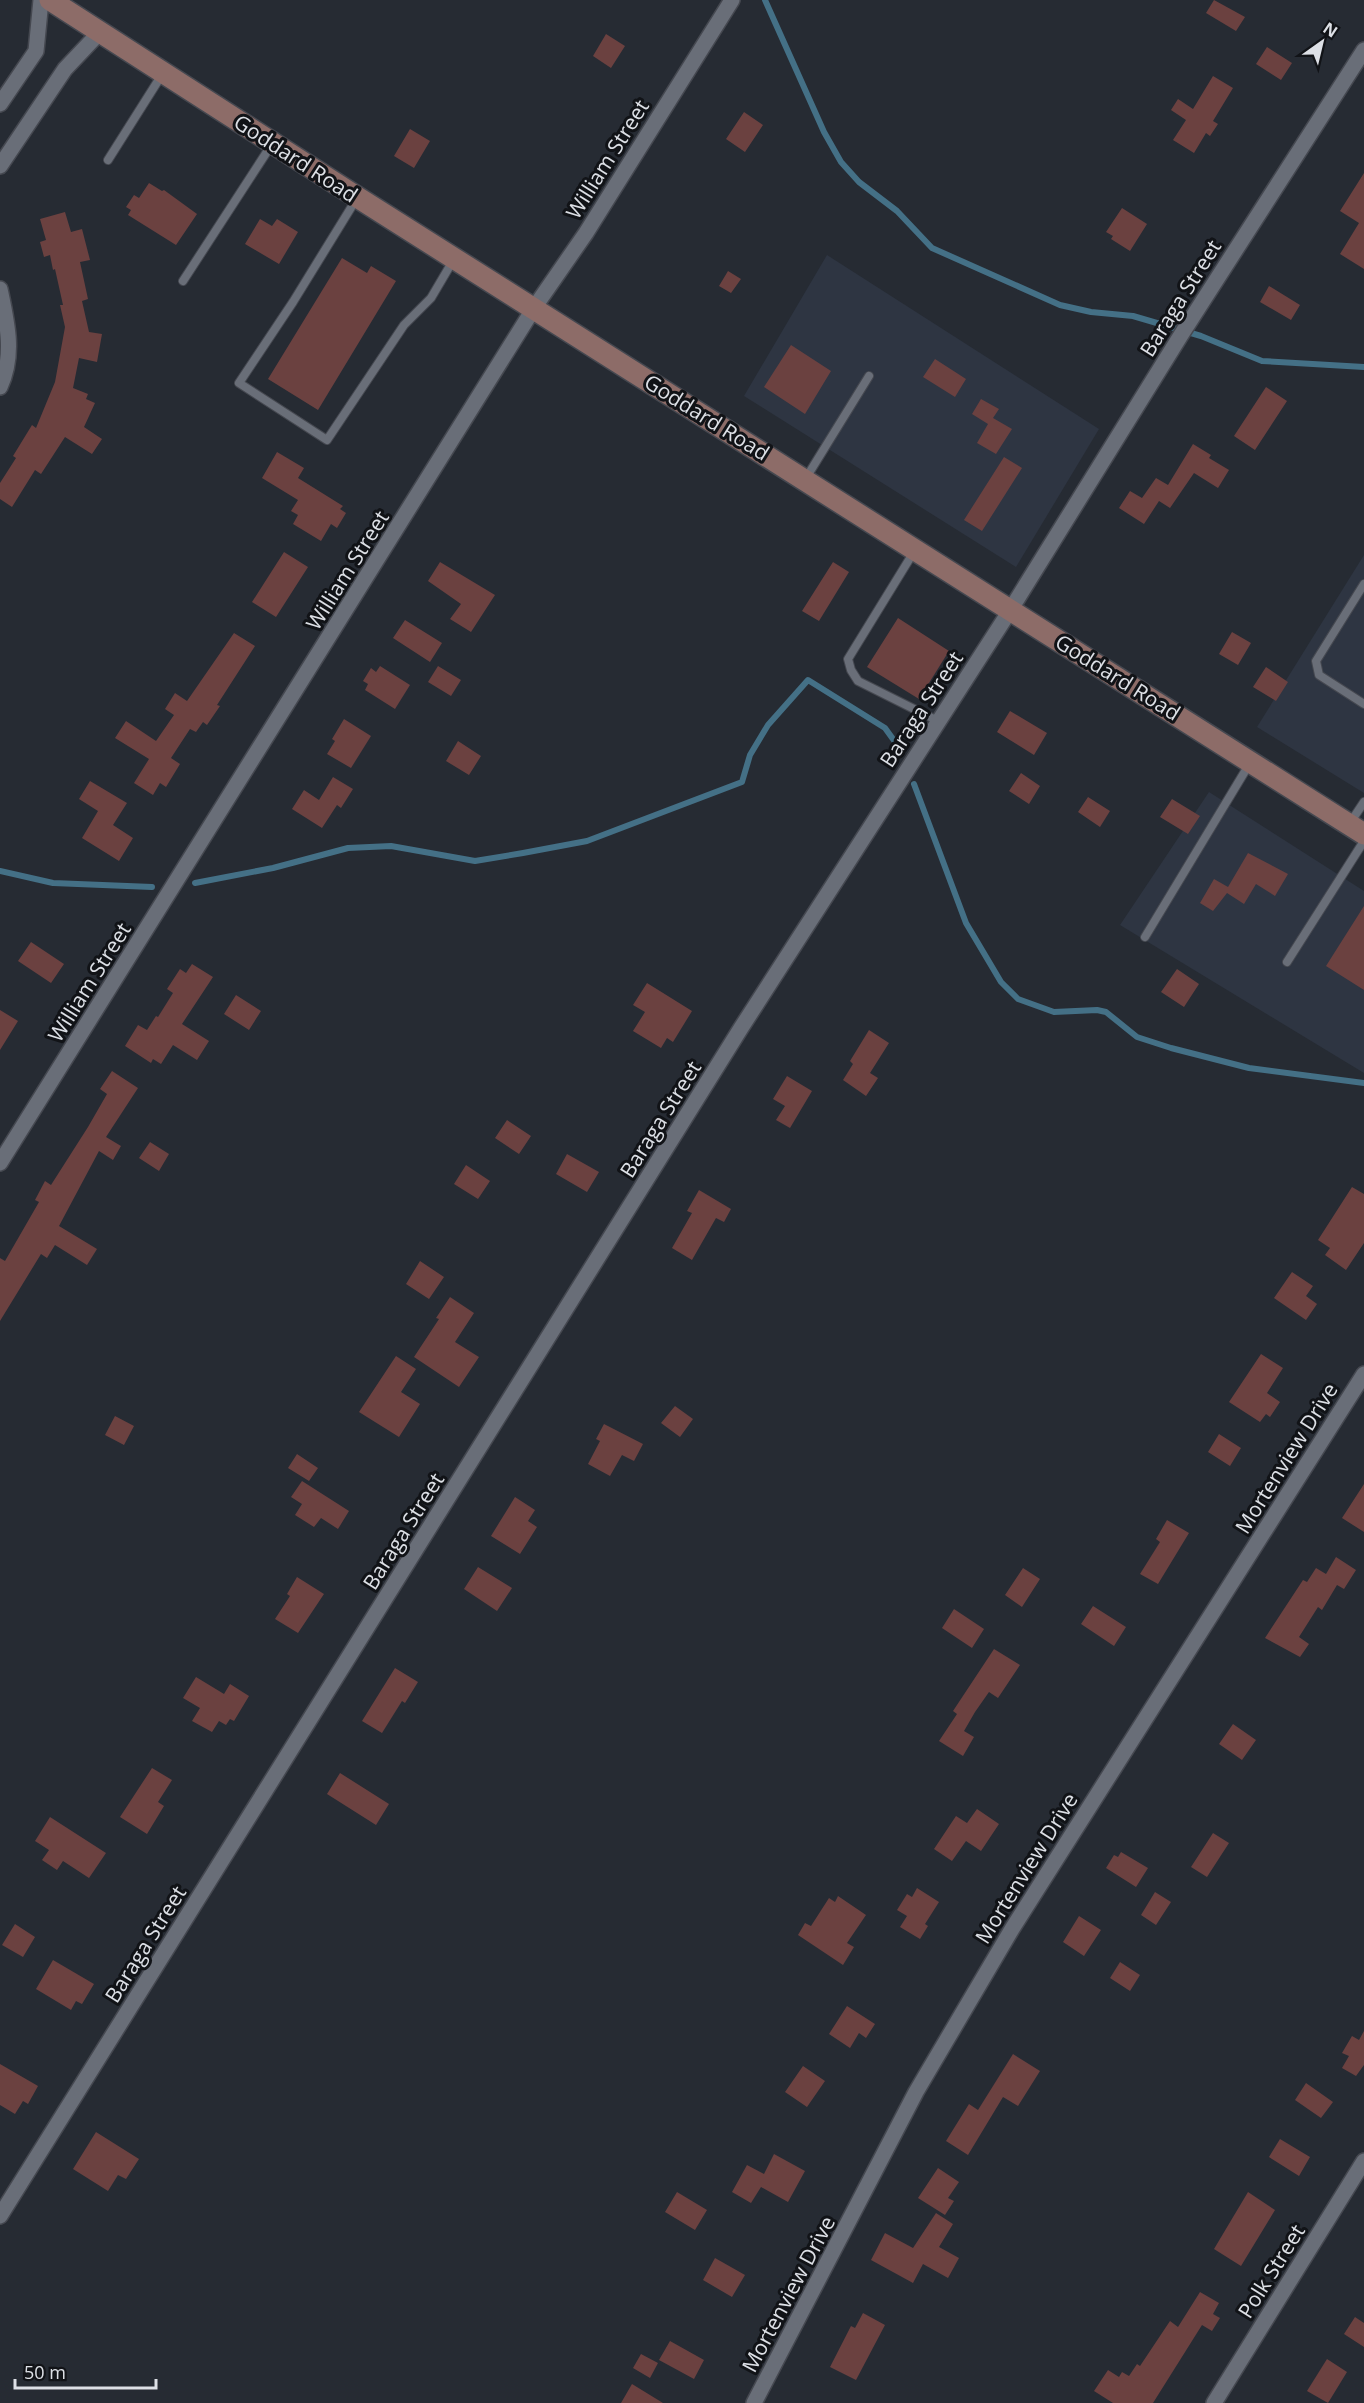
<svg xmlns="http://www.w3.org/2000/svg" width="1364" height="2403" font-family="'Open Sans',sans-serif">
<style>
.built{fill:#2e3542}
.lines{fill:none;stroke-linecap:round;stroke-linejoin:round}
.stream{stroke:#447086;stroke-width:6}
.building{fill:#6b4140}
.service-casing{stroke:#454850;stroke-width:10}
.minor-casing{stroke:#454850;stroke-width:18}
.secondary-casing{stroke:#454850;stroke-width:24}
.service{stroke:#696e78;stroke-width:8}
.minor{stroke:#696e78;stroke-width:15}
.secondary{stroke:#8d6c68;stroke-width:21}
.labels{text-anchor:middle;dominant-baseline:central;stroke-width:6;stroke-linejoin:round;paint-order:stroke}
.street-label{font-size:21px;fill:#dde0e6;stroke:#111317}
</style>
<rect width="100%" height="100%" fill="#262b33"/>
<!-- built -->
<path class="built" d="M827 255 1099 429 1016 567 744 396Z
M1364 555V793L1257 727Z
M1209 792 1364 891V1073L1120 925Z"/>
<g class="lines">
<!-- stream -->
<path class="stream" d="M765 0 824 132 841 162 859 182 897 211 932 248 1060 305 1091 312 1133 316 1201 336 1262 361 1364 367
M914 784 966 923 1001 982 1018 999 1054 1012 1097 1010 1106 1012 1137 1037 1171 1048 1249 1068 1364 1083
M0 871 53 883 152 887
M195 883 273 868 348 848 391 846 475 861 523 853 587 841 742 782 750 755 768 725 808 680 885 728 898 746"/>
</g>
<!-- building -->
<path class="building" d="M1214 0 1245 17 1236 31 1206 13Z
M606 34 625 46 611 68 593 56Z
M1267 47 1292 63 1281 80 1256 64Z
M1213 76 1233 88 1213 121 1218 124 1210 136 1206 133 1194 153 1173 140 1186 120 1171 110 1178 99 1193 109Z
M744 112 763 125 745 152 726 139Z
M410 129 430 141 414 168 394 156Z
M1364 173V269L1340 254 1359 223 1340 211Z
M149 183 162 191 164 190 197 214 176 245 128 215 131 210 126 207 134 195 139 198Z
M1122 208 1147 224 1130 251 1111 239 1113 236 1106 232Z
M65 212 71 232 82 229 90 260 80 262 88 299 82 301 89 332 102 334 97 362 79 358 73 388 88 394 86 399 95 403 84 427 102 439 92 454 65 437 41 474 35 470 12 507 0 499V483L16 458 13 456 32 425 36 428 55 382 65 327 60 305H63L55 269 53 270 50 255 44 257 40 242 46 240 40 219Z
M260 219 272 226 277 219 298 232 279 264 245 244Z
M342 258 367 273 371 266 396 281 318 410 268 379Z
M728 271 741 279 731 293 719 286Z
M1269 286 1300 305 1291 320 1260 302Z
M791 345 831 371 805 414 764 387Z
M935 359 966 379 955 397 923 377Z
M1266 387 1287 401 1255 450 1234 436Z
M981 399 999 409 993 418 1012 429 996 454 977 443 988 424 972 414Z
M1193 444 1211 455 1209 458 1229 470 1218 488 1194 473 1170 508 1159 501 1144 524 1119 508 1130 491 1142 498 1156 478 1168 485Z
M277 452 304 468 298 478 343 506 340 509 346 513 337 528 331 524 321 541 293 524 298 515 291 511 298 500 262 478Z
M1004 457 1022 468 982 531 964 520Z
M284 552 308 567 276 617 252 602Z
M440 562 495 595 471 632 450 619 461 604 428 581Z
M833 562 849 572 819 621 802 611Z
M898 618 949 651 919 699 867 667Z
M405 620 442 643 430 662 393 638Z
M1232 632 1251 643 1238 665 1219 654Z
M234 633 255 646 217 705 220 706 207 725 203 722 196 732 190 729 171 758 180 764 166 787 160 783 153 795 134 783 149 759 115 738 126 721 156 741 174 715 165 709 175 693 187 701Z
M380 666 410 685 395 709 365 690 368 684 363 681 371 668 376 672Z
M438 666 461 680 451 696 428 682Z
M1266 667 1288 682 1276 701 1253 687Z
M1010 711 1047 733 1034 755 997 732Z
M344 719 371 736 351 768 327 754 335 741 332 739Z
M458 741 481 756 469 775 446 761Z
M1021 773 1040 786 1029 804 1009 791Z
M333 777 353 789 341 808 337 805 322 828 292 809 304 790 319 800Z
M90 781 127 803 113 825 133 838 119 861 82 838 98 811 79 799Z
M1088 797 1110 811 1100 827 1078 812Z
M1172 799 1200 816 1188 834 1160 817Z
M1248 853 1288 874 1275 896 1256 884 1244 904 1227 893 1213 911 1200 903 1214 879 1228 887Z
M1364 906V990L1326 966Z
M31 942 64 964 51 983 18 961Z
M192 964 213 977 182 1024 209 1041 197 1060 173 1045 161 1064 153 1059 151 1063 125 1046 138 1025 147 1030 156 1016 158 1017 173 993 167 989 180 969 186 973Z
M1177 969 1199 984 1184 1007 1161 992Z
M647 983 692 1011 673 1042 667 1038 661 1048 633 1031 645 1012 633 1005Z
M236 995 261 1011 249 1030 224 1014Z
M0 1010 18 1021 0 1050Z
M869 1030 889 1043 870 1073 878 1078 866 1096 843 1080 853 1064 850 1061Z
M112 1071 138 1088 106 1137 121 1146 113 1160 99 1151 59 1226 97 1249 87 1265 55 1245 47 1258 41 1254 0 1321V1258L5 1261 39 1202 35 1200 45 1181 51 1185 88 1127 107 1094 100 1089Z
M787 1076 812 1091 790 1128 776 1120 785 1106 773 1099Z
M507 1120 531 1136 519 1154 495 1138Z
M150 1142 169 1154 159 1171 139 1158Z
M567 1154 599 1172 587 1192 556 1174Z
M466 1165 490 1181 478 1199 454 1184Z
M1352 1187 1364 1194V1243L1346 1270 1325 1255 1330 1248 1318 1240Z
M699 1190 731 1209 724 1222 716 1218 692 1260 672 1248 692 1213 687 1211Z
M420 1261 444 1277 429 1299 406 1284Z
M1292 1272 1313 1286 1306 1296 1317 1304 1306 1320 1274 1298Z
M450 1297 474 1313 455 1342 479 1357 459 1387 414 1357 439 1319 436 1318Z
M1261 1354 1283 1368 1267 1393 1280 1402 1270 1417 1266 1414 1260 1422 1229 1402Z
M396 1356 416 1369 401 1392 420 1404 399 1437 359 1412Z
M675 1406 693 1419 680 1437 661 1423Z
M115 1416 134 1426 124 1445 105 1435Z
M604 1424 643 1444 634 1461 622 1455 610 1476 588 1464 600 1441 596 1439Z
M1219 1434 1241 1448 1230 1466 1208 1452Z
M297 1454 318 1468 309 1481 288 1468Z
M302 1481 349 1511 338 1529 321 1518 314 1527 295 1515 302 1504 291 1497Z
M1364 1484V1532L1342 1518Z
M515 1497 535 1510 528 1521 537 1527 520 1554 491 1536Z
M1167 1520 1189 1533 1158 1584 1140 1574 1160 1542 1156 1539Z
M1336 1557 1356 1570 1344 1589 1337 1585 1322 1610 1318 1607 1299 1637 1309 1644 1300 1657 1265 1638 1303 1580 1307 1582 1316 1568 1326 1574Z
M478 1567 512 1588 497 1611 464 1589Z
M1023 1568 1040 1579 1022 1607 1005 1595Z
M297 1577 324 1594 298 1633 275 1619 290 1596 287 1594Z
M1093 1606 1126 1627 1114 1646 1081 1624Z
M954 1609 984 1629 972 1648 942 1628Z
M994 1649 1020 1665 998 1698 989 1692 975 1712 964 1731 974 1737 963 1756 939 1741 957 1714 953 1711Z
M395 1668 418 1682 405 1703 402 1701 382 1733 362 1721Z
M196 1677 224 1694 230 1684 249 1696 234 1721 230 1719 226 1725 219 1721 212 1732 192 1721 200 1708 183 1698Z
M1233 1724 1256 1740 1242 1760 1219 1744Z
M152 1768 172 1780 158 1802 164 1806 147 1834 120 1817Z
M340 1773 389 1804 376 1825 327 1794Z
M977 1809 999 1824 981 1851 966 1841 952 1861 934 1849 956 1816 967 1823Z
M50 1817 106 1853 89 1878 63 1861 57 1870 42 1860 49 1850 35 1841Z
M1213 1833 1229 1843 1207 1877 1191 1867Z
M1121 1852 1148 1868 1136 1887 1106 1868 1114 1855 1118 1857Z
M917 1888 939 1902 925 1924 928 1926 920 1939 900 1927 907 1916 897 1910 907 1894 912 1897Z
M1155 1892 1171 1902 1156 1925 1141 1915Z
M838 1896 866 1915 847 1943 854 1947 843 1965 798 1935 805 1923 811 1926 829 1898 835 1902Z
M1079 1916 1101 1930 1084 1956 1063 1942Z
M15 1924 35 1937 23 1957 2 1945Z
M53 1960 94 1984 82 2004 76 2001 71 2010 36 1989Z
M1120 1962 1140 1975 1130 1991 1110 1978Z
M847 2006 875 2024 866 2038 859 2033 850 2048 829 2034Z
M1364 2031V2065L1356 2076 1342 2068 1349 2056 1342 2053 1352 2036 1359 2040Z
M1013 2054 1040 2071 1018 2106 1003 2097 968 2155 946 2141 969 2104 978 2110Z
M0 2064 38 2086 28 2104 23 2101 15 2114 0 2105Z
M803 2066 825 2081 807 2107 785 2092Z
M1306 2083 1333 2102 1321 2118 1295 2100Z
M96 2132 139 2159 126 2179 118 2175 108 2191 73 2169Z
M1280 2139 1310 2157 1299 2176 1269 2157Z
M774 2154 805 2171 788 2202 761 2187 751 2203 732 2192 747 2165 764 2174Z
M938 2168 959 2182 948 2198 954 2201 945 2215 918 2198Z
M677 2192 707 2210 695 2230 665 2212Z
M1248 2192 1275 2210 1241 2266 1214 2249Z
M936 2213 953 2224 939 2247 959 2258 948 2278 923 2264 913 2283 871 2260 885 2233 913 2248Z
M715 2258 745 2275 732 2297 703 2280Z
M1200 2292 1219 2303 1213 2314 1220 2318 1212 2331 1202 2325 1153 2403H1113L1094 2391 1108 2370 1119 2377 1122 2372 1129 2376 1137 2364 1140 2366 1170 2321 1178 2327Z
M863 2313 885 2325 856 2380 830 2367 851 2326 855 2328Z
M1355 2317 1364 2323V2347L1344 2334Z
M670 2341 704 2360 694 2379 659 2360Z
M641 2354 658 2363 650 2378 633 2368Z
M1327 2359 1347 2372 1328 2403 1307 2391Z
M632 2384 663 2403H621Z"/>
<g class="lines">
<defs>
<path id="service" d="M108 160 163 73
M357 198 293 302 239 383 327 440 404 325 431 298 454 259
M183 281 272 144
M806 478 869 376
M915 550 848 659 851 670 858 681 938 721
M1364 584 1316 661 1319 675 1364 704
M1350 823 1364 802
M1145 937 1250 763
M1287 962 1364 841"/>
<path id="minor" d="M0 104 36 51 41 0
M0 166 65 69 101 31
M0 289C7 322 15 355 0 387
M0 1163 534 308 586 233 732 0
M0 2216 741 1028 1011 609 1181 335 1364 50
M754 2403 916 2092 1012 1929 1364 1374
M1214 2403 1364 2161"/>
<path id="secondary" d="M50 0 357 197 1364 834"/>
</defs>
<!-- service casing -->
<use href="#service" class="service-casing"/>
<!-- minor casing -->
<use href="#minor" class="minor-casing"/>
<!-- secondary casing -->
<use href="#secondary" class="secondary-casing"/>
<!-- service -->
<use href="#service" class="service"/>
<!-- minor -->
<use href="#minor" class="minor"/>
<!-- secondary -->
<use href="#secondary" class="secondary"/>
</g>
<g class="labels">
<!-- street labels -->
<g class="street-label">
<text transform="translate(296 158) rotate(33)">Goddard Road</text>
<text transform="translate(607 159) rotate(-58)">William Street</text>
<text transform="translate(1180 298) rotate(-58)">Baraga Street</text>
<text transform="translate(707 417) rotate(32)">Goddard Road</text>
<text transform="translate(347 570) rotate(-58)">William Street</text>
<text transform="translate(1118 677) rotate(32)">Goddard Road</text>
<text transform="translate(921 709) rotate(-57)">Baraga Street</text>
<text transform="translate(89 982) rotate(-58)">William Street</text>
<text transform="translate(660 1119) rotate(-58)">Baraga Street</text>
<text transform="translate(1286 1458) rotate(-58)">Mortenview Drive</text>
<text transform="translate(403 1531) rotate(-58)">Baraga Street</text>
<text transform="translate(1026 1868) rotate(-58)">Mortenview Drive</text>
<text transform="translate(145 1944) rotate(-58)">Baraga Street</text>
<text transform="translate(1271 2271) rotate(-58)">Polk Street</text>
<text transform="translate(788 2294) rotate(-62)">Mortenview Drive</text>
</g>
</g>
<!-- north arrow -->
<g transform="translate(1322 42) rotate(34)" stroke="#111317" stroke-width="4.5" paint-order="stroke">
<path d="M0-4.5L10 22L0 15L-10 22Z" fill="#dde0e6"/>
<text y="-9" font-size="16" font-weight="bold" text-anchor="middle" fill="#dde0e6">N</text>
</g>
<!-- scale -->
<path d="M15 2379v9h141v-9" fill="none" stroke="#dde0e6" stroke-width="3"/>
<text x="24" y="2379" font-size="18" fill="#dde0e6" stroke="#111317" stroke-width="4.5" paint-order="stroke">50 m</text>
</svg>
